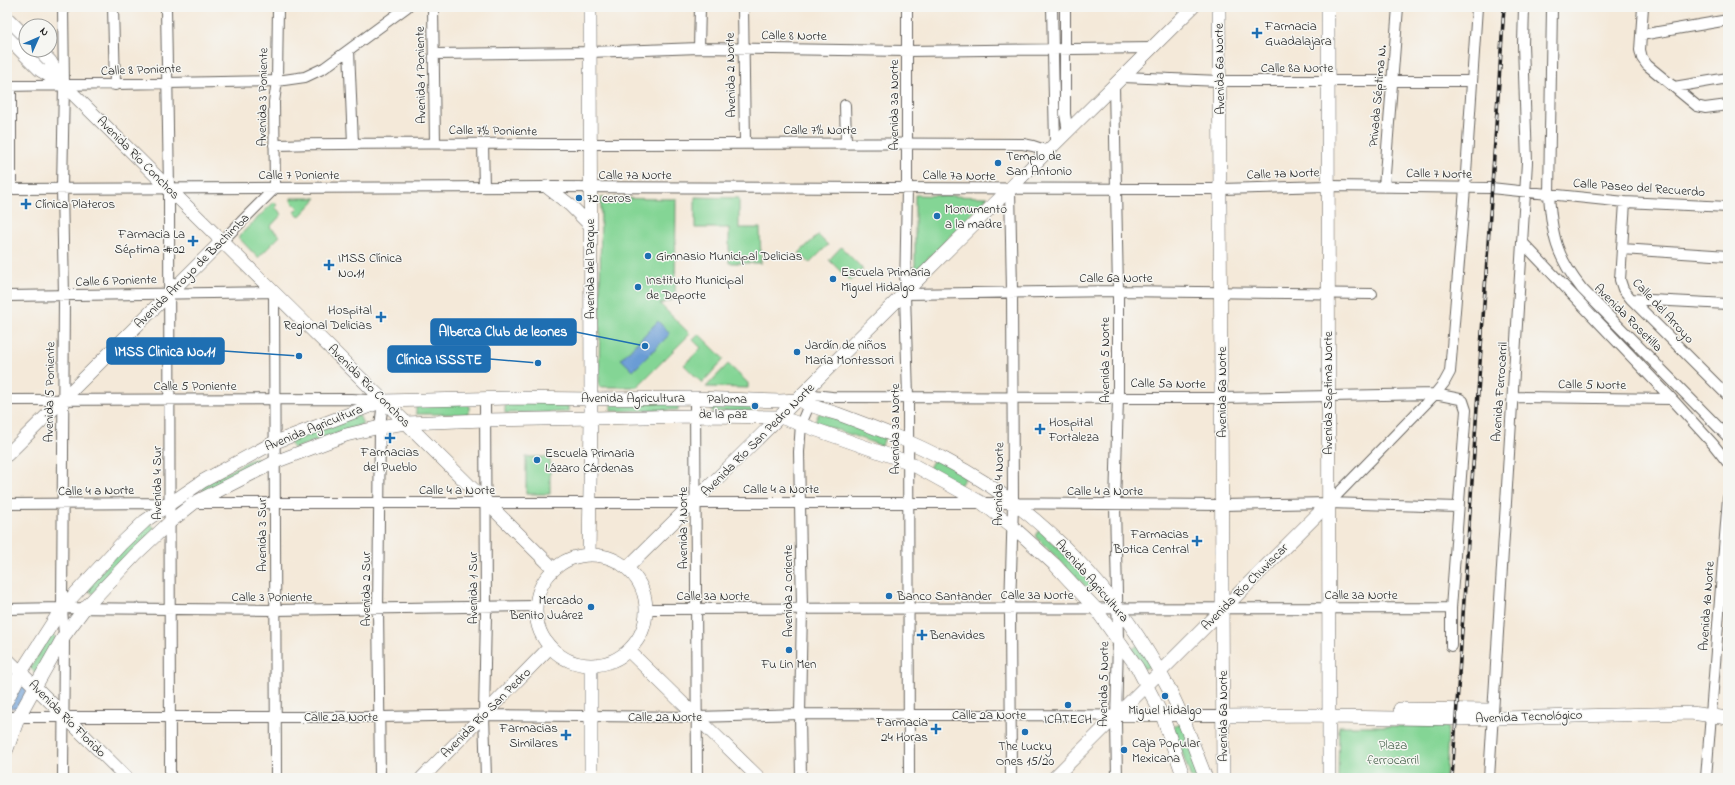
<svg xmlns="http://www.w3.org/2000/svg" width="1735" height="785" font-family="'Indie Flower',sans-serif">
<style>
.green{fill:#84d595;stroke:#507858}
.water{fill:#6b9cd5;stroke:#445c78}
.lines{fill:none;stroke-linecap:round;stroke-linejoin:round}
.minor-casing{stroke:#68645e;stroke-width:12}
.major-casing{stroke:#68645e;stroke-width:14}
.minor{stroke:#fff;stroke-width:10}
.major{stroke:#fff;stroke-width:13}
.rail-casing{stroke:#1c1c1c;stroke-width:3.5}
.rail{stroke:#f6f6f2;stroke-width:2;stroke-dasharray:6;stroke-linecap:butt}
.poi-dot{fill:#1f6fb2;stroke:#f6f6f2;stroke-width:1.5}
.labels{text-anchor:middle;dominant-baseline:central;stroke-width:3;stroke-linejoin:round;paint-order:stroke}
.poi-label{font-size:13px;fill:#1c1c1c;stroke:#f6f6f2;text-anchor:start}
.street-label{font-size:13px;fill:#1c1c1c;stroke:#f6f6f2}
.park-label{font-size:13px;fill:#405d46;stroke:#f6f6f2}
.leader{fill:none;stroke:#1f6fb2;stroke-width:1.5}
.callout-dot{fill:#1f6fb2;stroke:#f6f6f2;stroke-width:1.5}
.callout{fill:#1f6fb2;stroke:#1f6fb2;stroke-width:1.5}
.callout-label{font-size:14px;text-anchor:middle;font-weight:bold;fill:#fff}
</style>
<rect width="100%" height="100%" fill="#f6f6f2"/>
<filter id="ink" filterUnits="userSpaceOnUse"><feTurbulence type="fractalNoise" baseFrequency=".025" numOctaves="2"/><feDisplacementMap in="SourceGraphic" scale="8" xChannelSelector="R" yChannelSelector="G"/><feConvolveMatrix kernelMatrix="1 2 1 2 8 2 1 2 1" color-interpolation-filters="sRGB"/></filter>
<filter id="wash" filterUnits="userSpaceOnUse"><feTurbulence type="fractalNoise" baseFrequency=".012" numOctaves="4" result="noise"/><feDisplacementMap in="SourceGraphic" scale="16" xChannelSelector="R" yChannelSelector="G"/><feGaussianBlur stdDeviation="0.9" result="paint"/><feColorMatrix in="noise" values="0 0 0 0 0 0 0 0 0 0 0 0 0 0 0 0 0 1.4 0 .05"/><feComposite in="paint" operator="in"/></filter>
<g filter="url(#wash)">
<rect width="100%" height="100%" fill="#f4e9d9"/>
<!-- green -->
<path class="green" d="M915 195 988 197 915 272Z
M695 197 739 198V228H760L761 263H729V228H695Z
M291 198H317L299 217 294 212 298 208 291 201Z
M601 198 676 199 675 299 660 304 690 334 637 387H599Z
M274 202 277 205 275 207 282 214 270 227 280 236 258 258 238 237Z
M818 235 828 245 810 263 799 253Z
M841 247 863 269 850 281 829 260Z
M699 334 724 359 702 383 684 365 701 348 693 340Z
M728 364 748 383V388L706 387Z
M754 399 755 411 712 412V400Z
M568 402V412L505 413V403Z
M678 402V410L611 411V403Z
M416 403H469V414H416Z
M819 413 886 434 882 446 815 422Z
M359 415 363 424 293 449 290 441Z
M256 457 260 463 205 493 201 486Z
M526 457H550V494H526Z
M935 457 968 473 959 487 929 468Z
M148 522 156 529 93 594 85 587Z
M1040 530 1093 583 1088 589 1035 536Z
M51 633 56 638 36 673 30 668Z
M1140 644 1152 665 1144 669 1132 649Z
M1184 722 1203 778H1191L1173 726Z
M1339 726H1448L1446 778H1338Z"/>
<!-- water -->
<path class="water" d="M658 321 670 334 633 371 621 359Z
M20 682 28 687 19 708H9L11 692Z"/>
</g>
<g filter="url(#ink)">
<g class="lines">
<defs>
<path id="minor" d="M63 7 64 85 62 188 64 296 62 608 64 636 63 778
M113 7 115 85
M166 7 169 189 170 778
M433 7 435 143
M743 7 745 143
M907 7V188L905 294 908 397 909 778
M1052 7 1055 144
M1065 7V114L1068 132
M1552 7 1549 195C1552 236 1556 256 1582 289L1728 437
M1643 7 1640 50 1642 58 1647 65 1697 106 1705 108 1728 105
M1641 35 1728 20
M699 48 700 7
M349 50 353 143
M434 54 590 52 699 48 907 51 1153 48
M1123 77 1220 81H1472
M7 86 277 81 305 77 324 68 407 7
M11 86V189
M1114 86 1118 291V397L1115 505 1118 640 1116 722 1117 778
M1674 87 1728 78
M845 105 846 142
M483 144 484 187
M274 145C386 142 497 144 609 144 747 144 885 143 1023 144L1033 146 1048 151
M1384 187 1398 7
M7 189 547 187 1221 189 1328 186 1491 188 1625 202 1728 207
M1010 189 1012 291 1013 504 1010 609 1011 778
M1625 202 1620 280 1623 289 1631 299 1728 396
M222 241 275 188 274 102 277 81 278 7
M1523 243 1672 399 1713 444 1728 463
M1622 249 1728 256
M905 294 1118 291 1372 294
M7 296 274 292 276 778
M1631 299 1728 304
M804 394 832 397 1222 398 1435 394 1460 399 1463 401 1466 410 1451 608V646
M1513 397 1672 399
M485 398 486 614 484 715 486 778
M695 398 697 778
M7 400 352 399 383 401 380 427 378 609 380 778
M196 503H982L1222 505 1329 503 1458 507
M1329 503 1435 394 1444 383 1450 372 1465 188 1477 7
M7 504 172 503
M7 609 62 608 275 610 536 606
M647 609 1451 608
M7 717H381L484 715 696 717 800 714 1223 716
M801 778 800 714 802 608 799 452 801 424 809 405
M1489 778 1527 162 1523 44 1524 7
M1706 778 1728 498"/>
<path id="major" d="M1219 7 1223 778
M1328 7 1329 778
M7 18 26 37
M7 37 40 70 64 85 50 61 39 50
M64 85 554 569
M547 187 570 205 590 225
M7 455 222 241
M536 610a55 55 0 1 1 110 0a55 55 0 1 1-110 0Z
M589 555 591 418 590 7
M627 568 1193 7
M629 651 759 778
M7 659 127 778
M7 700 21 672 62 608 121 544 145 521 203 481 273 443 383 401 510 398 591 399 695 398 780 401 798 400C811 406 824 410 838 414 873 427 913 442 946 460 1041 509 1120 594 1169 689 1184 717 1194 748 1206 778
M1400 709 1491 710
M1223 716 1321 715 1330 717 1461 719 1691 713 1728 718
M7 749 19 716 35 687 64 636 84 609 136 554 170 522 194 503 275 462 346 435 380 427 406 423 485 420 696 416 780 417 908 462 982 503 1012 526 1054 564 1095 608 1137 667 1162 715 1184 778
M422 778 550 647
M591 778V665
M1054 778 1329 503"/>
</defs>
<!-- minor casing -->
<use href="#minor" class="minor-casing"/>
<!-- major casing -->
<use href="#major" class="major-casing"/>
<!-- minor -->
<use href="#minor" class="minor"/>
<!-- major -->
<use href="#major" class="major"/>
<defs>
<path id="rail" d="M1452 778 1504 7"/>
</defs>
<!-- rail casing -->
<use href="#rail" class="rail-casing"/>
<!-- rail -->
<use href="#rail" class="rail"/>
</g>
</g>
<!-- markers -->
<g class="poi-dot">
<path d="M1255 27h4v4h4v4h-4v4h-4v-4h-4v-4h4z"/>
<circle cx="998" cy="163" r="4"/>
<circle cx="579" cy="198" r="4"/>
<path d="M24 198h4v4h4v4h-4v4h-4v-4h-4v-4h4z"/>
<circle cx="937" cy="216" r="4"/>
<path d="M191 235h4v4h4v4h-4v4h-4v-4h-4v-4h4z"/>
<circle cx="648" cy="256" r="4"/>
<path d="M327 259h4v4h4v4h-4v4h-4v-4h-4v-4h4z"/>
<circle cx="833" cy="279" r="4"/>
<circle cx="638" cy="287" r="4"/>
<path d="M379 311h4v4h4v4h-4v4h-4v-4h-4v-4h4z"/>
<circle cx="797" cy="352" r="4"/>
<circle cx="755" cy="406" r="4"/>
<path d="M1038 423h4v4h4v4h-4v4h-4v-4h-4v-4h4z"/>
<path d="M388 432h4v4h4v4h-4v4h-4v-4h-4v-4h4z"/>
<circle cx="537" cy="460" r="4"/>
<path d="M1195 535h4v4h4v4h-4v4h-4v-4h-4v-4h4z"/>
<circle cx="889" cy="596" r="4"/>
<circle cx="591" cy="607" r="4"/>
<path d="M920 629h4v4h4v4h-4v4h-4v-4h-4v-4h4z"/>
<circle cx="789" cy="650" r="4"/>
<circle cx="1165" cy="696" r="4"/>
<circle cx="1068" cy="705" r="4"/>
<path d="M934 723h4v4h4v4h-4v4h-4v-4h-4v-4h4z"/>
<circle cx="1025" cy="732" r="4"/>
<path d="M564 729h4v4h4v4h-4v4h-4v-4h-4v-4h4z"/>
<circle cx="1124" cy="750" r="4"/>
</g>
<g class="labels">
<!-- poi labels -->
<g class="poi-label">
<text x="1265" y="26">Farmacia<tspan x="1265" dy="15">Guadalajara</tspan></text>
<text x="1006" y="156">Templo de<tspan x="1006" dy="15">San Antonio</tspan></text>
<text x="587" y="198">72 ceros</text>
<text x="35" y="204">Clínica Plateros</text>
<text x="945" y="209">Monumento<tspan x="945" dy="15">a la madre</tspan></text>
<text x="185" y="234" text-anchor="end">Farmacia La<tspan x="185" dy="15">Séptima #02</tspan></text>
<text x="656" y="256">Gimnasio Municipal Delicias</text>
<text x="338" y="258">IMSS Clínica<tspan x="338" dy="15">No.11</tspan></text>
<text x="841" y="272">Escuela Primaria<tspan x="841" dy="15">Miguel Hidalgo</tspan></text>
<text x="646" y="280">Instituto Municipal<tspan x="646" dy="15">de Deporte</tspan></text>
<text x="372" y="310" text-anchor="end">Hospital<tspan x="372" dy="15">Regional Delicias</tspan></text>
<text x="805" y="345">Jardín de niños<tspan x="805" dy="15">María Montessori</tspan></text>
<text x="747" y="399" text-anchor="end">Paloma<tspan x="747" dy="15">de la paz</tspan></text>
<text x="1049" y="422">Hospital<tspan x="1049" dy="15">Fortaleza</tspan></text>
<text x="390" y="452" text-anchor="middle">Farmacias<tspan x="390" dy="15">del Pueblo</tspan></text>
<text x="545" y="453">Escuela Primaria<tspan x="545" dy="15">Lázaro Cárdenas</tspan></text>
<text x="1189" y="534" text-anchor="end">Farmacias<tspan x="1189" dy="15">Botica Central</tspan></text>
<text x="897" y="596">Banco Santander</text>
<text x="583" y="600" text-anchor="end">Mercado<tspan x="583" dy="15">Benito Juárez</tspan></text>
<text x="930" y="635">Benavides</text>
<text x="789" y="664" text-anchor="middle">Fu Lin Men</text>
<text x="1165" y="710" text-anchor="middle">Miguel Hidalgo</text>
<text x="1068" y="719" text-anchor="middle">ICATECH</text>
<text x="928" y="722" text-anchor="end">Farmacia<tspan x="928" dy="15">24 Horas</tspan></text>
<text x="558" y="728" text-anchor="end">Farmacias<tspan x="558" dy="15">Similares</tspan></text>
<text x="1132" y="743">Caja Popular<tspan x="1132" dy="15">Mexicana</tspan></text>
<text x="1025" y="746" text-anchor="middle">The Lucky<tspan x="1025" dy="15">Ones 15/20</tspan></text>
</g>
<!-- street labels -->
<g class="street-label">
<text transform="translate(794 36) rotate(1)">Calle 8 Norte</text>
<text x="1297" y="68">Calle 8a Norte</text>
<text transform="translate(1220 69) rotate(-91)">Avenida 6a Norte</text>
<text transform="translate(141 70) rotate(-2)">Calle 8 Poniente</text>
<text transform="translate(421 75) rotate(-91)">Avenida 1 Poniente</text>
<text transform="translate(731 75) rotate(-91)">Avenida 2 Norte</text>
<text transform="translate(1378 96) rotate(-85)">Privada Séptima N.</text>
<text transform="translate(263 97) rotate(-89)">Avenida 3 Poniente</text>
<text transform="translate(894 105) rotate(-90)">Avenida 3a Norte</text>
<text x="820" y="130">Calle 7½ Norte</text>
<text transform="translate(493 131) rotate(1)">Calle 7½ Poniente</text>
<text transform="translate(138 158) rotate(45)">Avenida Río Conchos</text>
<text transform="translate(1283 174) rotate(-2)">Calle 7a Norte</text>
<text transform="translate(1439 174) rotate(1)">Calle 7 Norte</text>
<text x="299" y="175">Calle 7 Poniente</text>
<text x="635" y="175">Calle 7a Norte</text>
<text transform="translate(959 176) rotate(1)">Calle 7a Norte</text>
<text transform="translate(1639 188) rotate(4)">Calle Paseo del Recuerdo</text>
<text transform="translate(590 269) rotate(-90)">Avenida del Parque</text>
<text transform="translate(192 271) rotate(-45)">Avenida Arroyo de Bachimba</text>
<text x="1116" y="278">Calle 6a Norte</text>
<text transform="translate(116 281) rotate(-2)">Calle 6 Poniente</text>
<text transform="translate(1663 311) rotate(47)">Calle del Arroyo</text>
<text transform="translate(1628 318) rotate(45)">Avenida Rosetilla</text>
<text transform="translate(1105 360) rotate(-90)">Avenida 5 Norte</text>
<text transform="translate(1168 384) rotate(1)">Calle 5a Norte</text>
<text transform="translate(1592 385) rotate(1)">Calle 5 Norte</text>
<text x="195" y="386">Calle 5 Poniente</text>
<text transform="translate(369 386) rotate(45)">Avenida Río Conchos</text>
<text transform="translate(50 392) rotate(-89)">Avenida 5 Poniente</text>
<text transform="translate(1222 392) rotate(-90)">Avenida 6a Norte</text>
<text transform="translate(1500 392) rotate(-86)">Avenida Ferrocarril</text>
<text transform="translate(1328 393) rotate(-90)">Avenida Septima Norte</text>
<text x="633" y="398">Avenida Agricultura</text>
<text transform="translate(314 428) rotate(-22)">Avenida Agricultura</text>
<text transform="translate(895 429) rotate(-90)">Avenida 3a Norte</text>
<text transform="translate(758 440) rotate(-45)">Avenida Río San Pedro Norte</text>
<text transform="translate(157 483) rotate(-90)">Avenida 4 Sur</text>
<text transform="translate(999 484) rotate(-89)">Avenida 4 Norte</text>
<text x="781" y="489">Calle 4 a Norte</text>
<text x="457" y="490">Calle 4 a Norte</text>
<text transform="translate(96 491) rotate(-1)">Calle 4 a Norte</text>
<text x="1105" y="491">Calle 4 a Norte</text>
<text transform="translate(683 528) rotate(-90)">Avenida 1 Norte</text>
<text transform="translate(262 535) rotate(-90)">Avenida 3 Sur</text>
<text transform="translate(1092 581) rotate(49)">Avenida Agricultura</text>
<text transform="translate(1245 587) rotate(-45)">Avenida Río Chuviscar</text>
<text transform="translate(473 588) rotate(-90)">Avenida 1 Sur</text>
<text transform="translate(366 589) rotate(-90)">Avenida 2 Sur</text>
<text transform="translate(788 591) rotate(-90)">Avenida 2 Oriente</text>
<text x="1037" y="595">Calle 3a Norte</text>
<text x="1361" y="595">Calle 3a Norte</text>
<text x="713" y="596">Calle 3a Norte</text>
<text x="272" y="597">Calle 3 Poniente</text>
<text transform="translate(1707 606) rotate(-86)">Avenida 1a Norte</text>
<text transform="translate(1104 684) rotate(-89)">Avenida 5 Norte</text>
<text transform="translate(486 713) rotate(-45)">Avenida Río San Pedro</text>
<text x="989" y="715">Calle 2a Norte</text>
<text transform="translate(1223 716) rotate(-90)">Avenida 6a Norte</text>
<text x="341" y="717">Calle 2a Norte</text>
<text x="665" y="717">Calle 2a Norte</text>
<text transform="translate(1529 717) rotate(-2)">Avenida Tecnológico</text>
<text transform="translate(67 719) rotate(45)">Avenida Río Florido</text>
</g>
<!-- park labels -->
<g class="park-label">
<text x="1393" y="745">Plaza<tspan x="1393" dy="15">ferrocarril</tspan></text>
</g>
</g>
<!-- callouts -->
<path class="leader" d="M645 346L576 332M299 356L224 351M538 363L490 359"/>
<g class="callout-dot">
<circle cx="645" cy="346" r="4"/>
<circle cx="299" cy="356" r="4"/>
<circle cx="538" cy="363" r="4"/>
</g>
<g class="callout">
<rect x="431" y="319" width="145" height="26" rx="4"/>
<rect x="107" y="338" width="117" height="26" rx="4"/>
<rect x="388" y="346" width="102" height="26" rx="4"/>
</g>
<g class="callout-label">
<text x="503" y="336">Alberca Club de leones</text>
<text x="165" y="356">IMSS Clinica No.11</text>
<text x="439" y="364">Clínica ISSSTE</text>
</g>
<!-- margin -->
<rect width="1735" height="785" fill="none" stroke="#f6f6f2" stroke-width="24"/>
<!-- north arrow -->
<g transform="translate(38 38) rotate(45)"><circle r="19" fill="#f6f6f2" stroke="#9f9f9c"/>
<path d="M0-3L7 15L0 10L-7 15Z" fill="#1f6fb2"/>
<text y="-6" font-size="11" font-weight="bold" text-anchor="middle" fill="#1c1c1c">N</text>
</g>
</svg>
